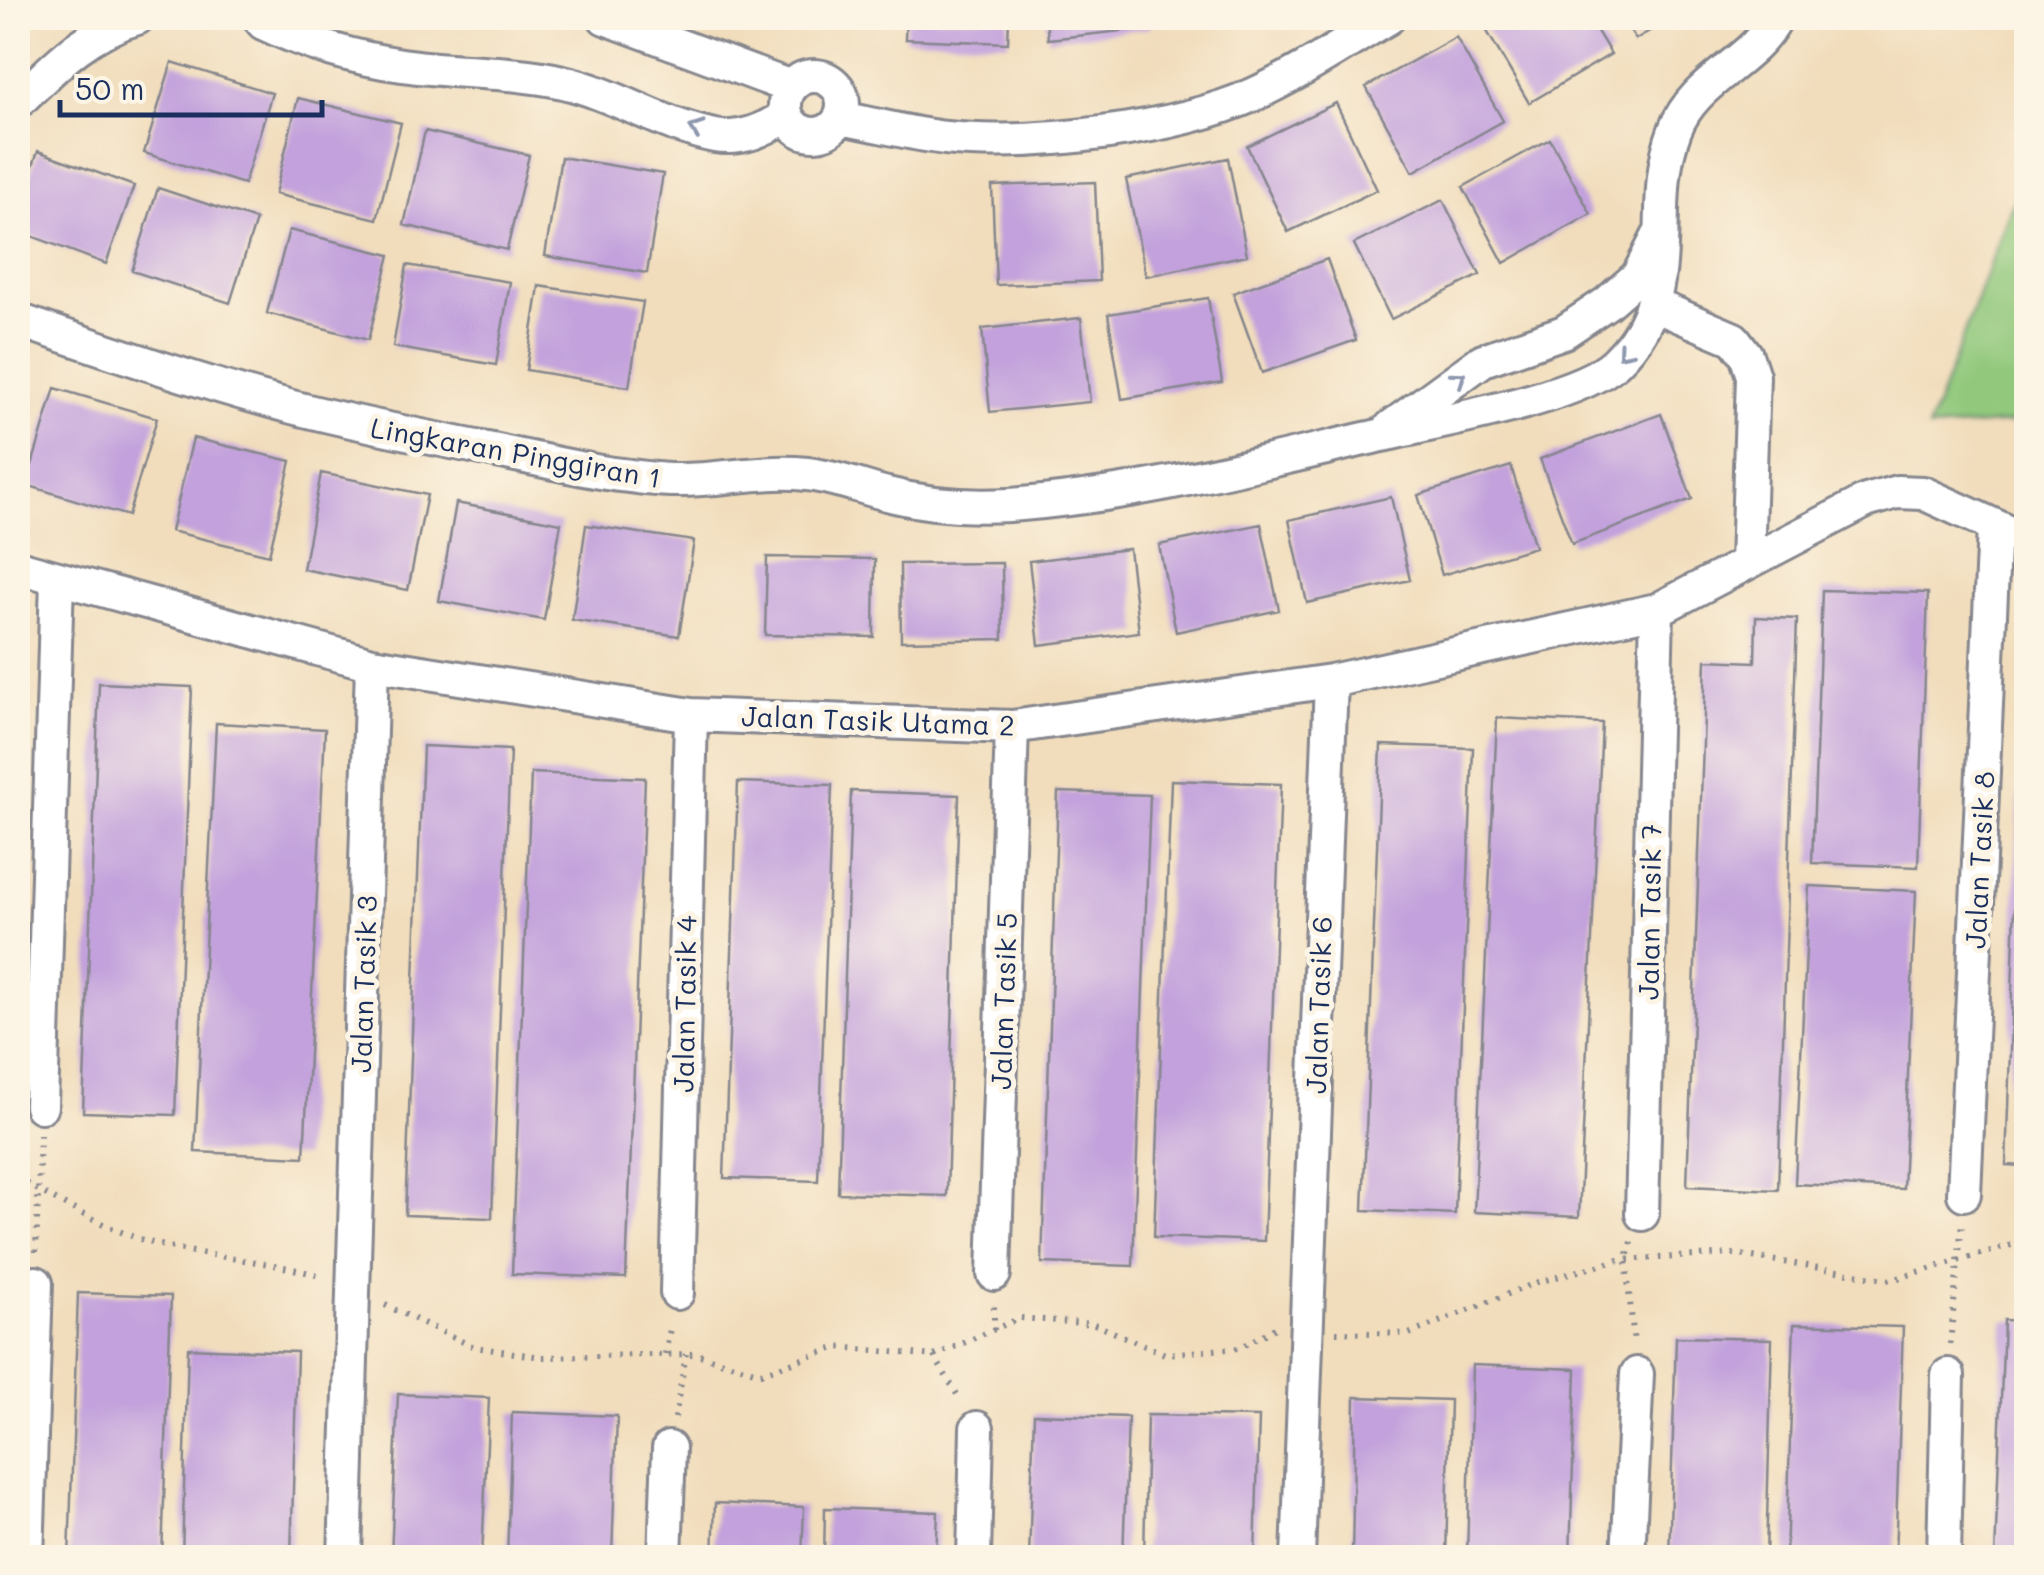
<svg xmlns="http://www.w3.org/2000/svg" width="2044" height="1575" font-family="Mali,sans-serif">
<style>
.pitch{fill:#91c87b;stroke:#567c6c;stroke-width:2.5}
.building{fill:#c2a1dc}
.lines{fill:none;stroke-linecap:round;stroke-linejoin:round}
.minor-casing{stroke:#86868d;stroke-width:38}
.path{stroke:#86868d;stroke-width:6;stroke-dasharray:2.5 8;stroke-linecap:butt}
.minor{stroke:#fff;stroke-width:32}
.oneway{stroke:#8d97ae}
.labels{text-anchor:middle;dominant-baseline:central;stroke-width:10;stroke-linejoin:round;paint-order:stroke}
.street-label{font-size:28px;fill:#1b2f5e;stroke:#fcf5e5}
</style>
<rect width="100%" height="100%" fill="#fcf5e5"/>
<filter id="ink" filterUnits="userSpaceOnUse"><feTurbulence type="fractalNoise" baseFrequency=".01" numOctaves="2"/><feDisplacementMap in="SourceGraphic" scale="20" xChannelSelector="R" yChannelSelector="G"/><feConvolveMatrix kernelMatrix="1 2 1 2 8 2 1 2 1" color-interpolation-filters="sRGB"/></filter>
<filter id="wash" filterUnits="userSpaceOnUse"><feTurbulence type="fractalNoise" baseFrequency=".0048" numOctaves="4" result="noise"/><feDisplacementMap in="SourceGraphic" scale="40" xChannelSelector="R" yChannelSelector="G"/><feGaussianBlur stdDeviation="2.25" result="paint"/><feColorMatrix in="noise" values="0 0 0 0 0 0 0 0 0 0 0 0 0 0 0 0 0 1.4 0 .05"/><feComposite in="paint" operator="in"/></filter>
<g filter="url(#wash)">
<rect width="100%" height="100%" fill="#f1ddbc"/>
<!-- pitch -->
<path class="pitch" d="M2026 168V422L1928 429Z"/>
<g id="blocks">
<!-- building -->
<path class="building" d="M906 18H1009L1008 43 905 39Z
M1046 18H1149L1150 28 1048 39Z
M1487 18H1589L1611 54 1529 103 1481 21Z
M1622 18H1671L1636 39Z
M1456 37 1503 121 1413 172 1366 87Z
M172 62 272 93 244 184 144 153Z
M298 98 401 123 377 219 275 194Z
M1336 103 1377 190 1288 232 1247 146Z
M425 131 529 155 507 250 404 225Z
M1550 139 1591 214 1504 263 1463 187Z
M38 151 134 186 106 264 18 231V208Z
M561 157 663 174 647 273 545 256Z
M1228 158 1247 255 1146 276 1126 179Z
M1095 182 1099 281 996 285 992 186Z
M158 188 256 220 230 303 132 271Z
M1443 200 1480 275 1391 319 1354 244Z
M289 230 390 255 368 340 267 313Z
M1327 259 1356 340 1262 373 1233 293Z
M407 265 510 282 496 365 393 347Z
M539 286 643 302 629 387 526 370Z
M1208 298 1222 382 1122 399 1108 314Z
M1081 318 1090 402 990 412 982 329Z
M55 388 157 418 128 516 26 485Z
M1661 414 1692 499 1572 544 1540 459Z
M193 438 291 461 269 555 171 531Z
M1511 466 1535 547 1442 575 1418 495Z
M321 473 427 495 408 590 303 569Z
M1391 497 1410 580 1307 603 1289 520Z
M456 503 561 523 544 620 439 601Z
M1261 524 1279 610 1176 632 1159 545Z
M586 525 694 541 679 636 572 620Z
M1129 549 1139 632 1039 645 1029 561Z
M767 557 875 559 874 637 765 635Z
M1002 563 1003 639 901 641 900 564Z
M1822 590 1928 593 1918 867 1812 863Z
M1756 617 1797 619 1778 1190 1687 1186 1706 660 1755 662Z
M2023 676H2026V1166L2006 1165Z
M99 683 192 687 175 1115 83 1112Z
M1497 718 1602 723 1579 1217 1474 1212Z
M216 723 325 729 304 1157 195 1152Z
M1381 745 1473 748 1455 1214 1363 1210Z
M423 746 510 750 492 1218 405 1215Z
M531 773 645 778 626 1278 512 1274Z
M1171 780 1281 784 1264 1241 1154 1237Z
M738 782 832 785 818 1181 724 1178Z
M851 791 959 795 947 1196 838 1193Z
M1058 792 1150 795 1133 1266 1042 1263Z
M1809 886 1916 891 1903 1189 1795 1184Z
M78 1293 171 1296 162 1558H69Z
M2004 1320 2026 1321V1558H1995Z
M1794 1324 1903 1327 1895 1558H1786Z
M1676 1337 1772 1339 1766 1558H1669Z
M188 1348 297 1352 291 1558H182Z
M1472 1365 1576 1369 1570 1558H1467Z
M398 1394 489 1398 482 1558H391Z
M1355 1397 1450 1400 1446 1558H1352Z
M512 1412 617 1416 612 1558H507Z
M1034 1414 1128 1417 1123 1558H1029Z
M1147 1415 1259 1417 1255 1558H1144Z
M715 1503 804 1507 802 1558H713Z
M825 1508 938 1512 936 1558H824Z"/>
</g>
</g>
<g filter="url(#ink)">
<use href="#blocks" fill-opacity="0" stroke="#86868d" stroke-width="2.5"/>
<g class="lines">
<defs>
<path id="minor" d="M259 18 263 23C307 44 353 58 402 65 455 73 510 70 563 82 615 94 663 126 715 136 743 141 764 129 787 116
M605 18 791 87
M785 105a29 29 0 1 1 58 0a29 29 0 1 1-58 0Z
M18 102C54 67 86 32 137 18
M840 118C875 124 910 134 946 138 1031 147 1176 130 1255 94 1301 73 1344 44 1388 18
M1652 304 1734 339 1746 355 1753 376 1747 563
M18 320C108 351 199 382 292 407 358 424 425 437 492 450 532 458 573 468 613 474 633 476 654 480 674 480 719 481 763 469 807 474 835 477 860 487 887 494 925 504 970 507 1009 505 1135 496 1260 463 1382 435 1437 422 1578 399 1616 362 1688 293 1644 210 1675 130 1694 79 1752 64 1776 18
M1391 427 1483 360 1564 332 1607 303 1638 276 1658 237
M18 567 372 664 691 715 1012 727 1331 681 1657 610 1866 501 1897 492 1923 493 2026 540
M41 1106 57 579
M1964 1194 1994 526
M1642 1214 1657 610
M994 1274 1012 727
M677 1293 691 715
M27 1558 36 1283
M345 1558 372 664
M665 1558 669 1448
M974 1558 977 1428
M1298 1558 1331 681
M1628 1558 1637 1374
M1944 1558 1948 1375"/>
</defs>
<!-- minor casing -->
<use href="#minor" class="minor-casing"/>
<!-- path -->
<path class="path" d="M18 1178C52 1199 111 1231 149 1242 206 1258 266 1259 323 1277
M1632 1242 1626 1260 1634 1343
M36 1252 40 1135
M385 1305 474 1347 541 1357 696 1354 761 1373 838 1347 934 1356 1020 1318 1094 1324 1165 1354 1239 1348 1275 1328
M994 1330V1305
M1336 1332 1409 1334 1538 1282 1619 1260 1735 1254 1891 1280 2012 1245 2026 1246
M1950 1344 1962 1222
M665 1354 671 1324
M934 1356 961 1401
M675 1418 686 1354"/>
<!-- minor -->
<use href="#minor" class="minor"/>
</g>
<!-- one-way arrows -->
<defs><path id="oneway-chevron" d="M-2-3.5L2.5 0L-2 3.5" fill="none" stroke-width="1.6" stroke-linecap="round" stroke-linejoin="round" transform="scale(2.5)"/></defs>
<g class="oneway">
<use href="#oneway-chevron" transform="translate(696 129) rotate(-161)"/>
<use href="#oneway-chevron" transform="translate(1624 352) rotate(130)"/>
<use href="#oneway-chevron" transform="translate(1459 378) rotate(-36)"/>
</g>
</g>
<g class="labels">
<!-- street labels -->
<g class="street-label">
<text transform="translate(516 452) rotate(10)">Lingkaran Pinggiran 1</text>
<text transform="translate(878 720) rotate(2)">Jalan Tasik Utama 2</text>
<text transform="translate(1979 860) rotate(-87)">Jalan Tasik 8</text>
<text transform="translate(1649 912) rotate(-89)">Jalan Tasik 7</text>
<text transform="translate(363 984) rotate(-88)">Jalan Tasik 3</text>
<text transform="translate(1003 1001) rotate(-88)">Jalan Tasik 5</text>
<text transform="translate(684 1004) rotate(-89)">Jalan Tasik 4</text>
<text transform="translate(1318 1005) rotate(-88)">Jalan Tasik 6</text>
</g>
</g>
<!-- margin -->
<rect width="2044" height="1575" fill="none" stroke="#fcf5e5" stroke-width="60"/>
<!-- scale -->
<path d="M60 100v15h262v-15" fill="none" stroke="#1b2f5e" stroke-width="5"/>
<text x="75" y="100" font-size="30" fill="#1b2f5e" stroke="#fcf5e5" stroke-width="8" paint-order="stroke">50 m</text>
</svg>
